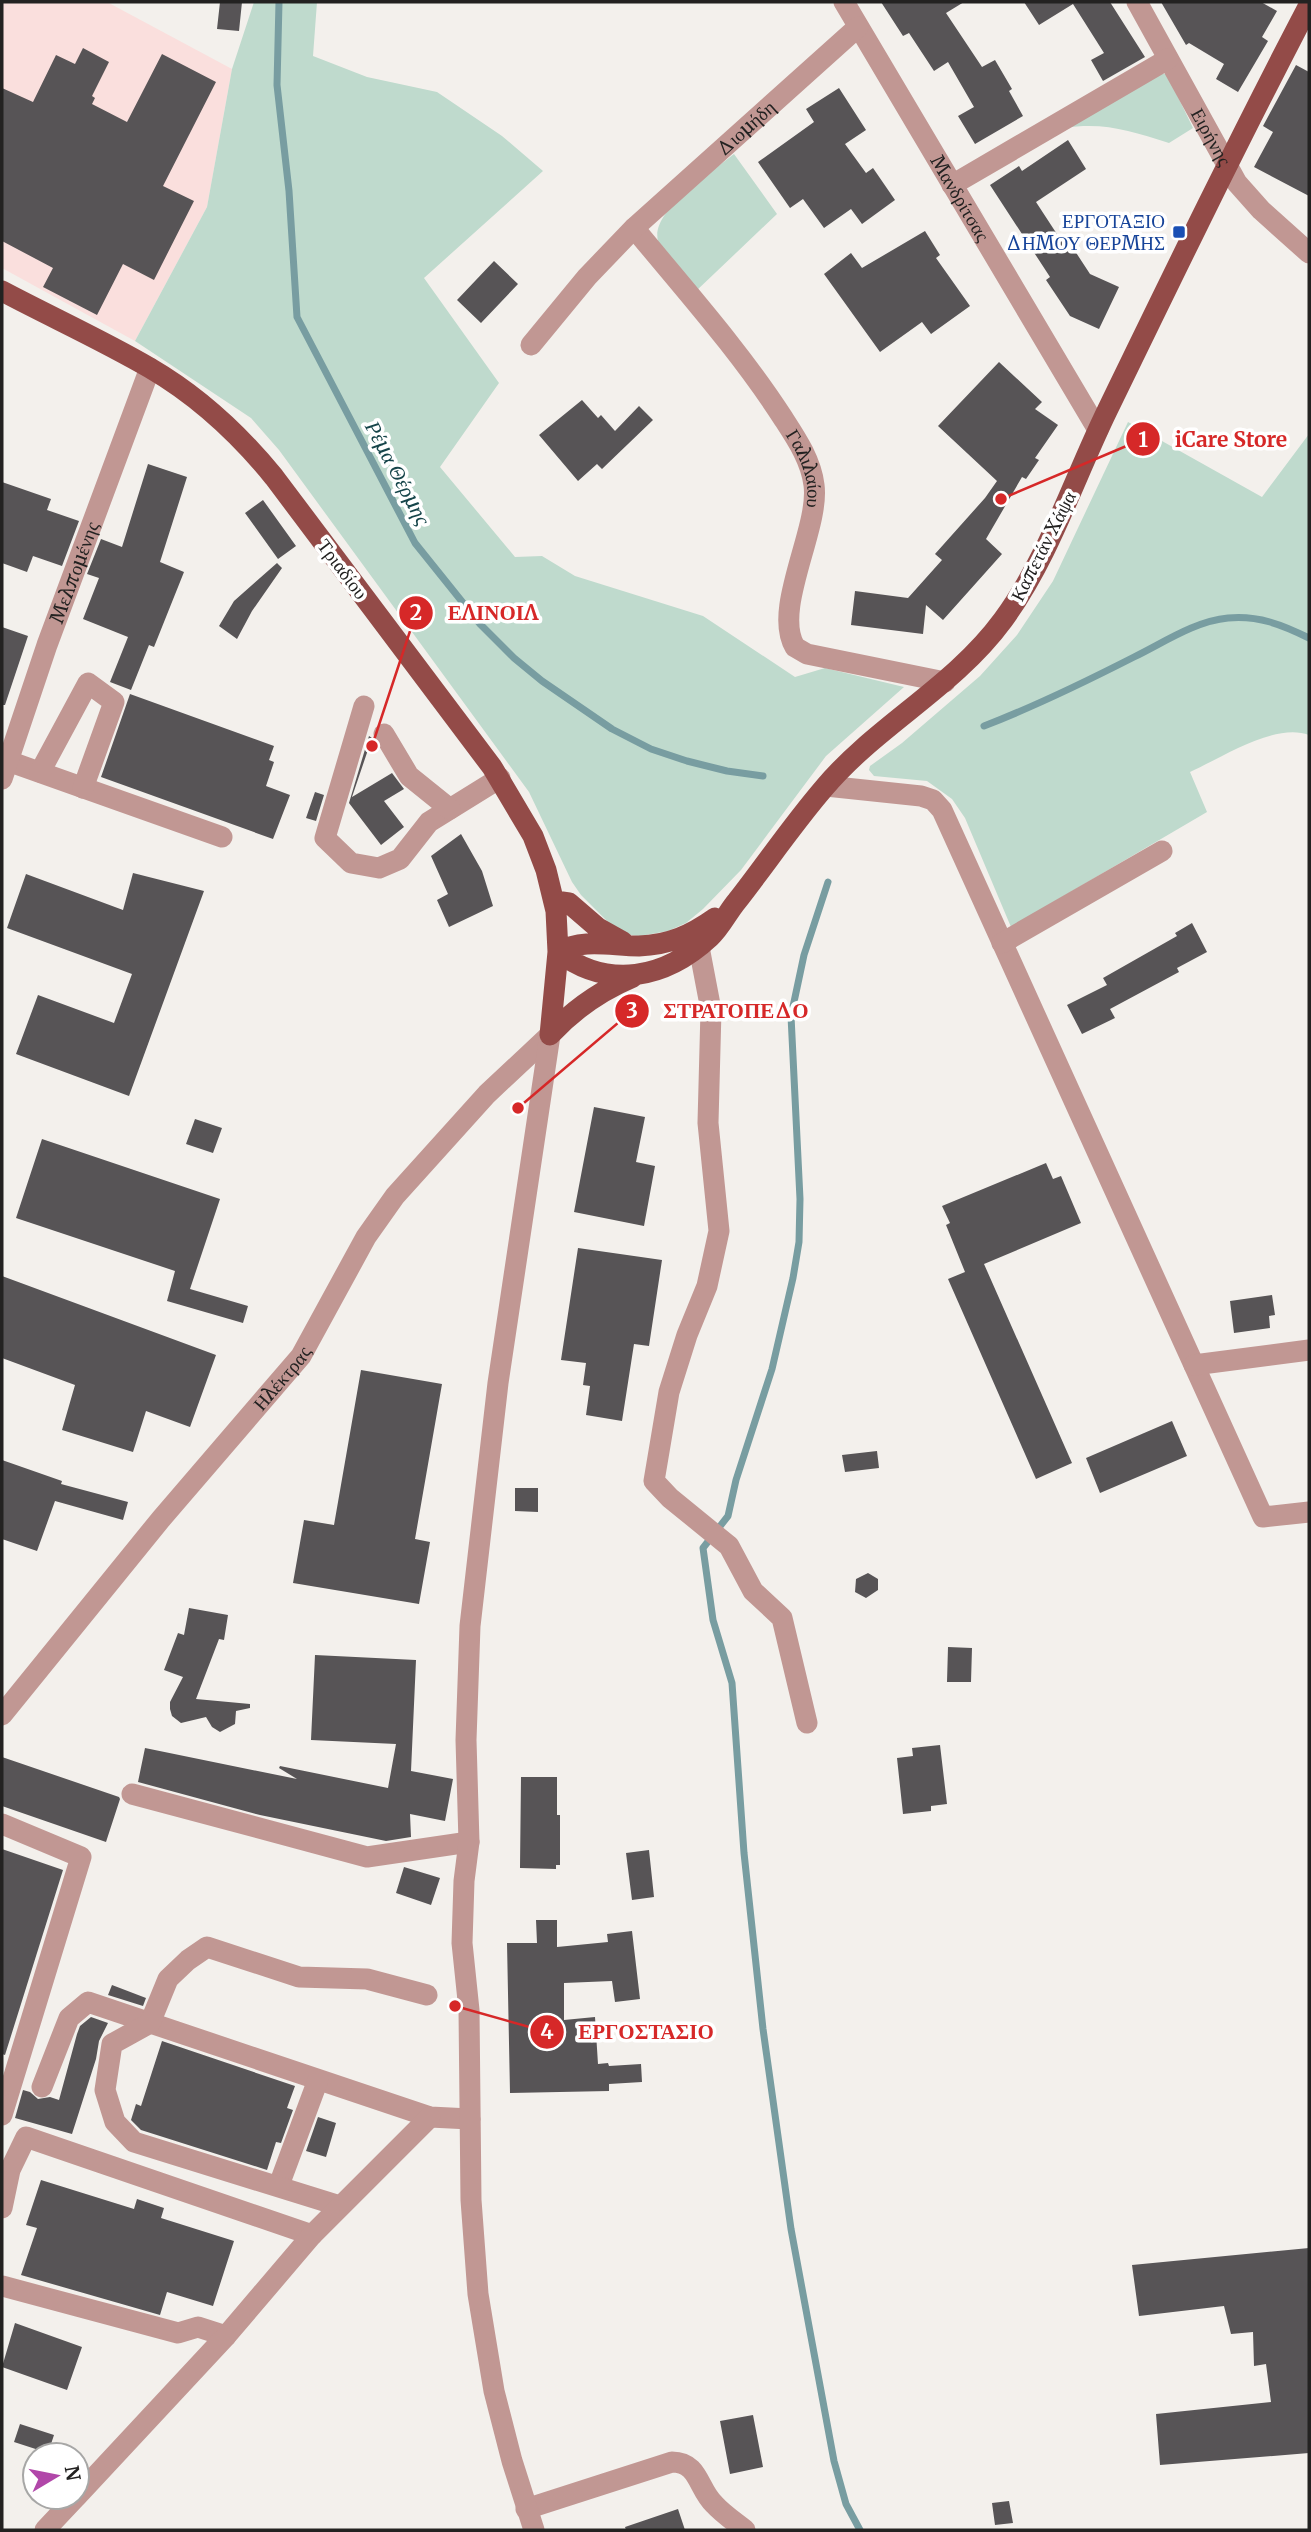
<svg xmlns="http://www.w3.org/2000/svg" width="1311" height="2532" font-family="Merriweather,serif">
<style>
.industrial{fill:#fadfdd}
.green{fill:#bfdacd}
.lines{fill:none;stroke-linecap:round;stroke-linejoin:round}
.stream{stroke:#789da1;stroke-width:7}
.building{fill:#575456}
.minor{stroke:#c19793;stroke-width:21}
.major{stroke:#934b48;stroke-width:21}
.transit-dot{fill:#1a4fb4;stroke:#fff;stroke-width:2.5}
.labels{text-anchor:middle;dominant-baseline:central;stroke-width:7;stroke-linejoin:round;paint-order:stroke}
.street-label{font-size:19px;fill:#232221;stroke:#fff}
.transit-label{font-size:19px;fill:#164399;stroke:#fff;text-anchor:end}
.water-label{font-size:21px;font-style:italic;fill:#16454a;stroke:#fff}
.leader{fill:none;stroke:#d62828;stroke-width:2.5}
.callout-dot{fill:#d62828;stroke:#fff;stroke-width:2.5}
.mark-label{font-size:21px;text-anchor:middle;font-weight:bold;fill:#fff}
.callout-label{font-size:21px;text-anchor:middle;font-weight:bold;fill:#d62828;stroke:#fff;stroke-width:7;stroke-linejoin:round;paint-order:stroke}
</style>
<rect width="100%" height="100%" fill="#f3f0ec"/>
<!-- industrial -->
<path class="industrial" d="M2 2H107L232 69 207 207 135 341 2 268Z"/>
<!-- green -->
<path class="green" d="M254 2H317L313 56 367 77 437 92 502 136 543 171 424 278 499 383 440 467 515 557 542 556 575 576 703 616 795 677 825 668 904 687 826 756 741 870 703 909 686 923 668 931 640 936 631 935 609 923 581 895 572 882 529 792 279 450 251 418 135 341 207 207 232 69Z
M1161 74H1167L1193 128 1169 143C1130 131 1105 122 1064 128Z
M734 154 777 214 695 292C683 277 665 261 659 244 646 213 712 172 734 154Z
M1128 422 1262 497 1309 434V735C1275 722 1221 758 1190 772L1207 812 1011 927 965 818 952 799 927 781 874 776 869 770 870 766 902 743 980 676 1017 635 1053 581Z"/>
<g class="lines">
<!-- stream -->
<path class="stream" d="M279 2 277 85 289 191 297 317 415 543 480 624 514 658 542 681 612 729 651 749 687 761 727 771 763 776
M984 726C1036 706 1085 682 1134 657 1163 643 1195 621 1228 618 1258 615 1283 625 1309 638
M828 882 804 955 791 1016 800 1199 799 1242 793 1278 772 1369 736 1480 728 1516 703 1548 713 1620 732 1683 744 1853 763 2029 791 2229 834 2461 846 2504 860 2530"/>
</g>
<!-- building -->
<path class="building" d="M220 2H242L239 31 217 29Z
M881 2H964L946 13 982 67 995 60 1012 89 1009 91 1023 116 975 144 958 116 974 107 948 62 934 71 909 33 903 36Z
M1024 2H1110L1145 57 1103 81 1091 60 1104 53 1073 4 1039 25Z
M1161 2H1261L1277 11 1262 37 1268 41 1238 92 1216 79 1224 64 1189 43 1186 45Z
M83 48 109 62 92 96 95 98 92 104 127 122 162 54 216 82 163 186 194 201 154 280 123 264 97 315 43 287 53 268 2 241V88L33 102 56 55 75 64Z
M1296 65 1309 72V196L1254 167 1273 132 1263 126Z
M839 88 866 130 845 144 866 173 873 168 895 200 862 224 851 209 824 228 803 199 790 208 758 162 814 122 806 109Z
M1068 140 1086 169 1036 202 1068 251 1073 248 1090 274 1119 287 1099 329 1070 316 1046 280 1050 277 990 185 1019 166 1022 171Z
M925 231 940 255 936 258 970 306 931 334 922 322 880 352 824 274 851 253 862 268Z
M494 261 518 284 481 323 457 300Z
M999 362 1042 402 1035 409 1058 425 1035 458 1039 460 1026 479 1022 477 986 539 1002 554 943 620 926 605 923 634 851 625 855 591 908 598 942 560 935 554 985 498 997 481 938 426Z
M582 400 598 418 601 415 615 431 639 406 653 420 602 469 597 464 578 481 539 435Z
M148 464 187 477 160 562 184 572 154 647 149 645 131 690 110 682 128 637 83 619 99 578 87 574 101 539 122 547Z
M2 482 51 499 47 510 79 521 62 566 33 556 27 572 2 563Z
M263 500 296 546 278 559 245 513Z
M277 563 282 568 252 611 237 639 219 626 234 601Z
M2 627 28 636 5 705H2Z
M130 694 274 746 269 760 274 762 266 786 290 795 273 839 101 777Z
M369 736 372 738 352 797 392 773 404 789 384 801 404 827 381 845 349 803Z
M315 792 324 795 316 821 306 818Z
M461 834 482 871 493 906 449 927 437 900 448 894 431 856Z
M133 873 204 891 129 1096 16 1054 38 995 114 1023 132 974 7 928 26 874 123 910Z
M1192 923 1207 952 1177 968 1179 972 1110 1009 1115 1018 1082 1034 1067 1005 1107 985 1103 978 1177 936 1175 933Z
M594 1107 645 1117 636 1162 655 1166 644 1226 574 1212Z
M195 1119 222 1128 213 1153 186 1144Z
M42 1139 220 1199 190 1289 248 1306 243 1323 167 1301 175 1271 16 1218Z
M1046 1163 1053 1179 1061 1176 1081 1223 984 1264 1072 1463 1036 1479 948 1279 965 1272 946 1225 950 1223 942 1206Z
M578 1248 662 1260 649 1346 634 1344 622 1421 586 1415 590 1386 583 1385 586 1363 561 1360Z
M2 1276 216 1355 190 1427 146 1411 133 1452 62 1430 75 1385 2 1358Z
M1272 1295 1275 1315 1269 1316 1270 1328 1234 1333 1230 1301Z
M361 1370 442 1384 415 1539 430 1542 419 1604 293 1583 304 1520 334 1525Z
M1172 1421 1187 1456 1100 1493 1086 1458Z
M877 1451 879 1468 845 1472 842 1455Z
M2 1460 62 1481 61 1484 128 1502 123 1520 55 1501 37 1551 2 1539Z
M515 1488H538V1512L515 1511Z
M868 1573 878 1579V1590L866 1598 855 1592 856 1579Z
M189 1608 228 1615 224 1640 219 1639 196 1699 250 1704V1708L236 1711 235 1724 220 1732 212 1727 206 1717 181 1723 172 1716 170 1709V1702L183 1677 164 1670 178 1633 184 1635Z
M948 1647 972 1648 971 1682H947Z
M315 1655 416 1660 411 1771 453 1779 445 1821 410 1814 411 1837 386 1841 260 1815 138 1782 145 1748 297 1779 279 1768 280 1766 388 1788 396 1744 311 1740Z
M940 1745 947 1804 931 1806V1811L903 1814 897 1758 913 1756 912 1748Z
M2 1757 119 1797 120 1799 106 1842 2 1806Z
M521 1777H557V1815H560V1865H556V1869L520 1868Z
M2 1849 63 1870 5 2055 2 2054Z
M649 1850 654 1897 632 1900 626 1853Z
M404 1867 440 1878 431 1905 396 1893Z
M536 1920H557V1947L608 1942 607 1934 632 1931 640 1999 615 2002 612 1981 564 1983V2020L595 2017 598 2064 608 2063 609 2066 641 2064 642 2082 609 2084V2091L510 2093 507 1943H537Z
M112 1985 146 1998 143 2006 108 1995Z
M91 2017 108 2023 99 2041 96 2059 72 2134 15 2118 23 2090 30 2092 38 2099 50 2097 59 2100 77 2034 80 2026Z
M162 2041 295 2086 287 2108 293 2110 281 2143 276 2142 267 2170 141 2130 131 2120 136 2104 141 2106Z
M318 2117 336 2123 326 2157 306 2151Z
M41 2180 134 2209 137 2199 164 2208 161 2218 234 2241 213 2306 167 2292 160 2315 21 2275 37 2228 26 2225Z
M1309 2248V2453L1160 2465 1156 2414 1271 2402 1266 2364 1254 2366 1253 2332 1231 2334 1224 2306 1139 2316 1132 2265Z
M15 2323 82 2347 67 2390 2 2367Z
M753 2415 763 2467 730 2474 720 2421Z
M20 2424 54 2435 48 2453 14 2442Z
M1009 2501 1013 2523 995 2525 992 2503Z
M678 2509 685 2530H626L625 2527Z"/>
<g class="lines">
<!-- minor -->
<g class="minor">
<path id="s1" d="M844 2 1098 430"/>
<path id="s2" d="M1137 2 1237 183 1261 210 1309 253"/>
<path d="M952 185 1168 59"/>
<path id="s3" d="M634 228C685 290 739 350 783 418 796 438 811 460 814 485 820 528 772 609 795 647L807 654 945 682"/>
<path id="s4" d="M531 345 587 277 634 228 858 27"/>
<path d="M364 706 325 838 351 863 379 868 400 859 429 822 500 778"/>
<path d="M384 734 409 776 450 809"/>
<path d="M8 761 222 837"/>
<path d="M40 772 88 683 114 702 83 788"/>
<path id="s5" d="M2 779 47 645 150 368"/>
<path d="M826 786 921 796 933 800 942 810 1263 1517 1309 1512"/>
<path d="M1002 943 1162 851"/>
<path d="M699 947 711 1010 708 1123 719 1231 707 1286 687 1335 669 1392 654 1481 670 1498 729 1546 753 1591 782 1618 807 1723"/>
<path d="M1194 1365 1309 1350"/>
<path id="s6" d="M2 1715 161 1519 301 1356 366 1237 395 1196 487 1094 550 1035"/>
<path d="M132 1794 367 1857 469 1842"/>
<path d="M2 1824 81 1857 2 2115"/>
<path d="M42 2087 69 2018 88 2002 430 2117 470 2119"/>
<path d="M279 2185 318 2080"/>
<path d="M340 2206 134 2142 115 2122 105 2090 112 2044 150 2023 168 1979 188 1960 207 1947 299 1977 367 1979 427 1995"/>
<path d="M2 2208 10 2170 26 2137 312 2235"/>
<path d="M2 2286 178 2333 198 2327 226 2336"/>
<path d="M77 2496 226 2336 312 2235 430 2117"/>
<path d="M526 2509 672 2462C699 2462 698 2489 714 2504 723 2514 735 2522 745 2530"/>
<path d="M45 2530 76 2497"/>
<path d="M534 2530 512 2461 494 2391 478 2294 471 2200 469 2010 462 1943 464 1881 469 1842 466 1740 470 1626 498 1383 550 1035"/>
</g>
<!-- major -->
<path class="major" d="M2 291C51 317 102 340 150 368 198 396 239 434 274 477L492 767 533 836 546 870 556 911 558 952 550 1035
M555 901 569 903 598 928 623 942
M558 952C608 990 665 979 710 937 721 927 727 913 737 901 766 864 793 824 824 788 877 725 953 688 1003 620 1049 557 1073 481 1107 411 1173 275 1239 139 1309 5
M558 952C584 938 611 946 639 946 669 945 691 935 715 918
M550 1035C573 1010 602 990 633 977"/>
</g>
<!-- markers -->
<rect class="transit-dot" x="1172" y="225" width="14" height="14" rx="3.5"/>
<g class="labels">
<!-- street labels -->
<g class="street-label">
<text stroke="none"><textPath href="#s4" startOffset="306">Διομήδη</textPath></text>
<text stroke="none"><textPath href="#s2" startOffset="154">Ειρήνης</textPath></text>
<text stroke="none"><textPath href="#s1" startOffset="228">Μανδρίτσας</textPath></text>
<text stroke="none"><textPath href="#s3" startOffset="298">Γαλιλαίου</textPath></text>
<text transform="translate(1043 546) rotate(-63)">Καπετάν Χάψα</text>
<text transform="translate(343 569) rotate(53)">Τριαδίου</text>
<text stroke="none"><textPath href="#s5" startOffset="219">Μελπομένης</textPath></text>
<text stroke="none"><textPath href="#s6" startOffset="438">Ηλέκτρας</textPath></text>
</g>
<!-- transit labels -->
<g class="transit-label">
<text x="1165" y="221">ΕΡΓΟΤΑΞΙΟ<tspan x="1165" dy="22">ΔΗΜΟΥ ΘΕΡΜΗΣ</tspan></text>
</g>
<!-- water labels -->
<g class="water-label">
<text transform="translate(398 473) rotate(62)">Ρέμα Θέρμης</text>
</g>
</g>
<!-- callouts -->
<path class="leader" d="M1001 499L1143 439M372 746L416 613M518 1108L632 1011M455 2006L547 2032"/>
<g class="callout-dot">
<circle cx="1001" cy="499" r="7"/>
<circle cx="372" cy="746" r="7"/>
<circle cx="518" cy="1108" r="7"/>
<circle cx="455" cy="2006" r="7"/>
<circle cx="1143" cy="439" r="18"/>
<circle cx="416" cy="613" r="18"/>
<circle cx="632" cy="1011" r="18"/>
<circle cx="547" cy="2032" r="18"/>
</g>
<g class="mark-label">
<text x="1143" y="447">1</text>
<text x="416" y="620">2</text>
<text x="632" y="1018">3</text>
<text x="547" y="2039">4</text>
</g>
<g class="callout-label">
<text x="1231" y="447">iCare Store</text>
<text x="493" y="620">ΕΛΙΝΟΙΛ</text>
<text x="736" y="1018">ΣΤΡΑΤΟΠΕΔΟ</text>
<text x="646" y="2039">ΕΡΓΟΣΤΑΣΙΟ</text>
</g>
<!-- border -->
<rect width="1311" height="2532" fill="none" stroke="#232221" stroke-width="7"/>
<!-- north arrow -->
<g transform="translate(56 2476) rotate(80)"><circle r="33" fill="#ffffff" stroke="#a7a7a6" stroke-width="2"/>
<path d="M0-5L12 26L0 18L-12 26Z" fill="#b147a9"/>
<text y="-10" font-size="19" font-weight="bold" text-anchor="middle" fill="#232221">N</text>
</g>
</svg>
